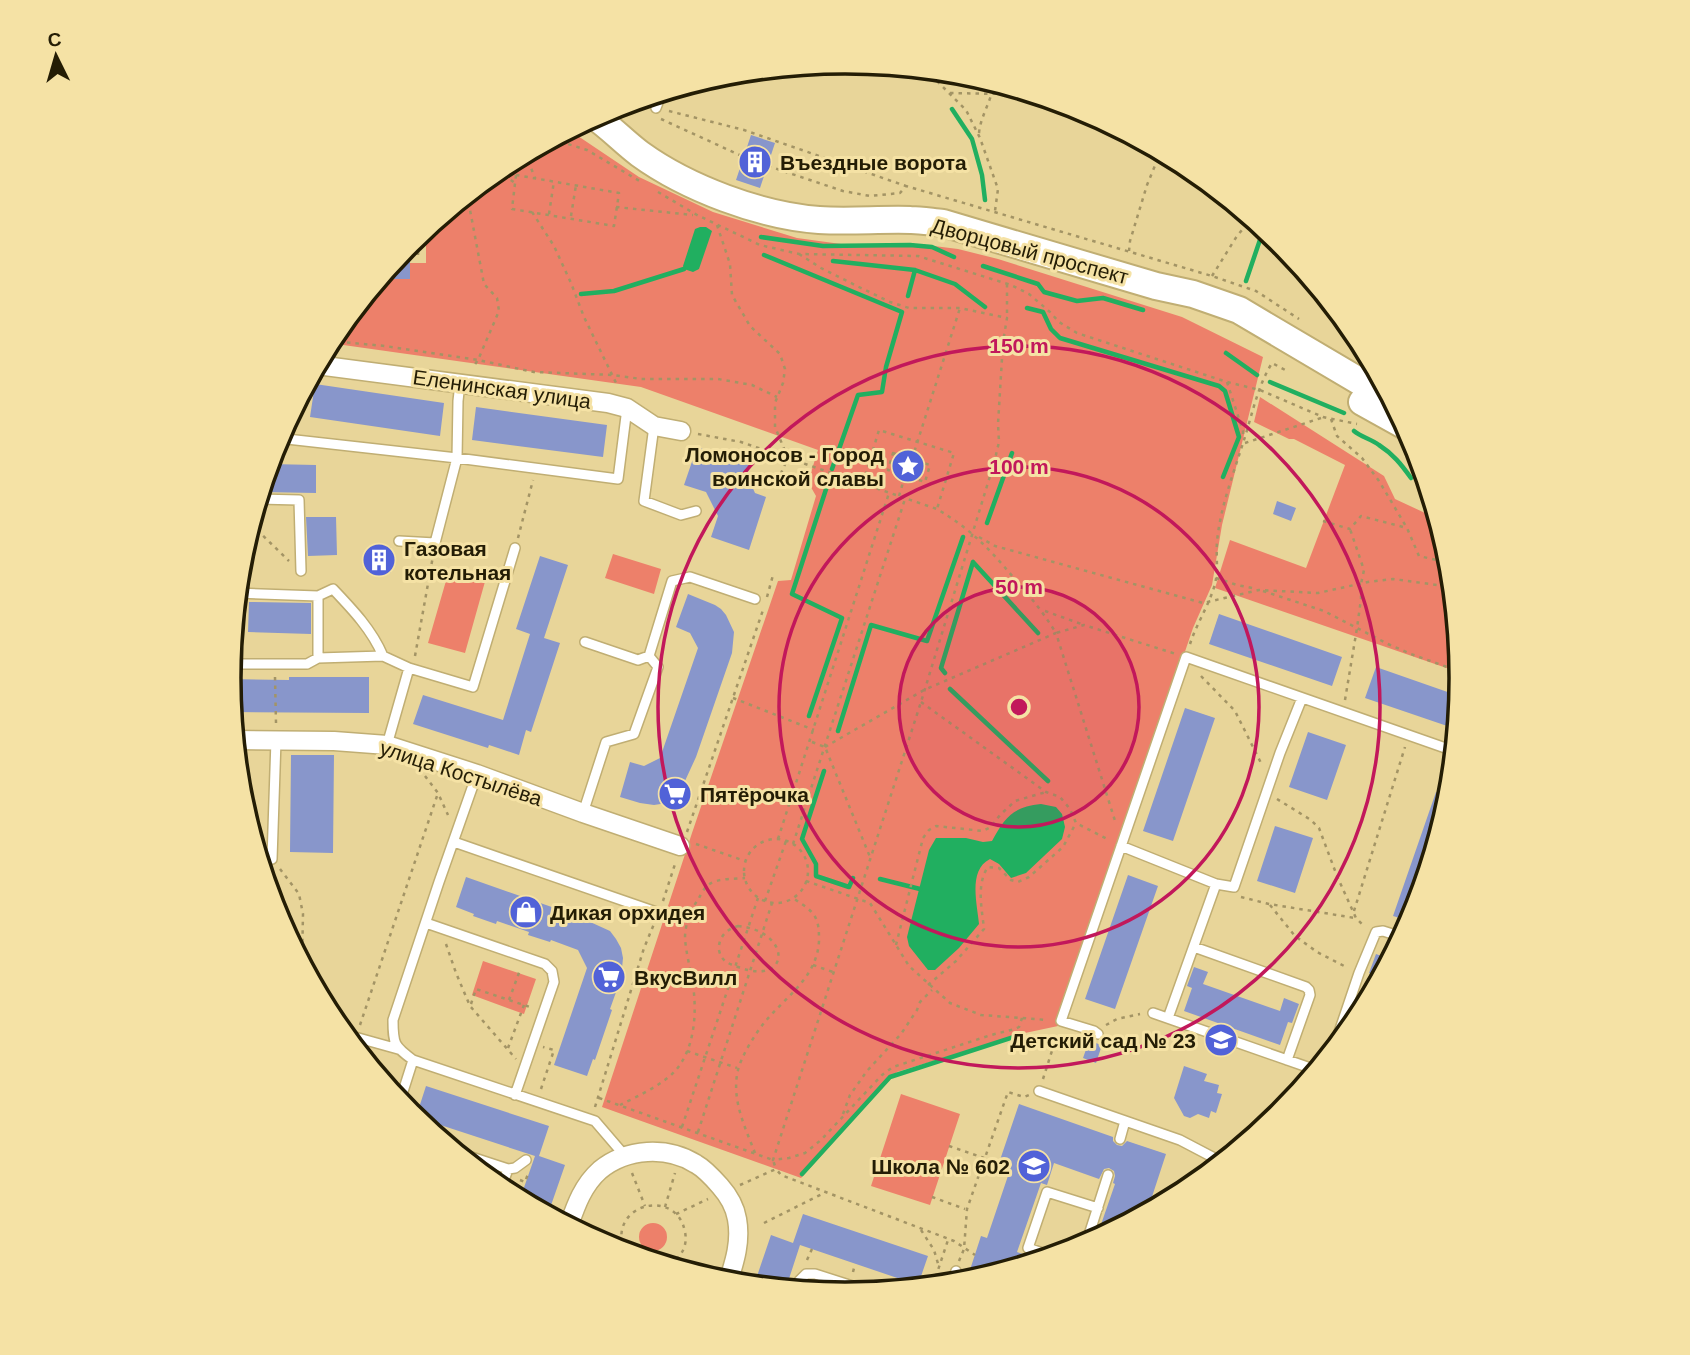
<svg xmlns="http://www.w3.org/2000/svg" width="1690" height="1355" font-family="Arial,sans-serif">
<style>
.green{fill:#ed806a}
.water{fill:#21af60}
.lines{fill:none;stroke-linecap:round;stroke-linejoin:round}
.stream{stroke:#21af60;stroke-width:4.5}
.building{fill:#8896cb}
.lane-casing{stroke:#c0ae73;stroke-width:12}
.street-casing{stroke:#c0ae73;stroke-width:21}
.primary-casing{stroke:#c0ae73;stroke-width:30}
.path{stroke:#a39465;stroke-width:2.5;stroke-dasharray:3.5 5;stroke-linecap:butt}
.lane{stroke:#fff;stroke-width:9}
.street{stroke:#fff;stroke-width:18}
.primary{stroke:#fff;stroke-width:26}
.ring{fill:none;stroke:#c2185b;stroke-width:3.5}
.labels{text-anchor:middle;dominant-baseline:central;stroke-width:6;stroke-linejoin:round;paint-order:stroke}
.poi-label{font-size:21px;font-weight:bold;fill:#241d05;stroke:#f5e2a5;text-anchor:start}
.street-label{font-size:21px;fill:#241d05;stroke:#f5e2a5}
.rim{fill:none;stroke:#241d05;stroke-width:3.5}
.centre{fill:#c2185b;stroke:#f5e2a5;stroke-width:3.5}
.ring-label{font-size:21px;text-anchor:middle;font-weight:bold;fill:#c2185b;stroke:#f5e2a5;stroke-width:6;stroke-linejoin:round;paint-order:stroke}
</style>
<rect width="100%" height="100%" fill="#e8d599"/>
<!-- green -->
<path class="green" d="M569 130 639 177 713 212 797 238 841 244H918L958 249 998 259 1182 317 1263 357 1222 525 1212 585 1193 628 1058 1026 1025 1033 897 1072 801 1178 602 1107 692 833 778 581 791 580 816 496 808 482 818 450 641 387 329 343 333 335 392 263H426V228L503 165Z
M1260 397 1384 476 1395 499 1438 519 1449 558 1461 673 1215 588 1230 540 1306 568 1345 465 1294 439H1289L1254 422Z
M613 554 661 569 654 594 605 578Z
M450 567 486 578 465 653 428 643Z
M483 961 536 979 524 1014 472 995Z
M901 1094 960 1114 930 1205 871 1186Z
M639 1237a14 14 0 1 1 28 0a14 14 0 1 1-28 0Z"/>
<!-- water -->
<path class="water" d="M700 227H706L712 231 699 269 693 272 684 269 683 266 695 229Z
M1041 804 1056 807 1062 814 1065 827 1062 839 1026 873 1011 878 999 864 990 859C968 870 977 903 979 924L959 948 935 970H928L909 946 907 937 929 850 936 838H966L983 842 992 841C1005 817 1013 807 1041 804Z"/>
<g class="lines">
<!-- stream -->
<path class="stream" d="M952 109 972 139 982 175 985 200
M761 237 823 246 910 245 932 247 954 257
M764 255 902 312 886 367 882 392 858 395 832 469
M833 261 915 270 955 284 985 307
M983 266 1038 284 1044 292 1077 301 1103 298 1143 310
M1246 281 1263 231
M581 294 614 291 684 269
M908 296 915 270
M1027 308 1043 312 1051 329 1060 338 1219 386 1225 391 1239 437 1223 477
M1226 353 1257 375
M1270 382 1344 413
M1354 431C1361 437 1371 439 1379 445 1393 454 1401 464 1411 478
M987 523 1012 453
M973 562 1038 633
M945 673 941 668 973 562
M950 689 1048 781
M809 716 842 618 792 594 829 480
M838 731 871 625 927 641 963 537
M824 771 802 839 816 864V876L849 887 853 878
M880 879 920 889
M802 1174 890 1077 1020 1035"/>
</g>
<!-- building -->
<path class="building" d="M751 135 775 143 760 188 736 180Z
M410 241V279H387V269Z
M315 384 444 403 440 436 310 417Z
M476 407 607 425 603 457 472 440Z
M697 447 750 465 747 475 755 493 766 497 749 550 711 537 718 516 706 492 684 485Z
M269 464 316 465V493L260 492Z
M1277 501 1296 508 1291 521 1273 514Z
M306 517H336L337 555 308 556Z
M368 547H391V573H368Z
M540 556 568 565 544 638 560 643 531 732 526 730 519 755 489 745 488 748 413 724 423 695 503 720 530 634 516 629Z
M688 594 715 605 721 609 726 615 734 632 732 653 696 757 679 794 667 803 654 805 640 803 620 797 630 762 644 766 660 758 698 648 690 633 676 627Z
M249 602 311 603V634L248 632Z
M1219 614 1342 657 1332 686 1209 644Z
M1376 667 1459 696 1456 729 1365 698Z
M289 677H369V713L232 712 229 679 289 680Z
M1185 708 1215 718 1173 841 1143 831Z
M1308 732 1346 745 1327 800 1289 787Z
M291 755H334L333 853 290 852Z
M1436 792 1449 797V798L1414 914 1410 921 1393 916Z
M1275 826 1313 838 1295 893 1257 881Z
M1128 875 1158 886 1115 1009 1085 999Z
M466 877 589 920 588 921 610 931 616 939 621 948 623 958 622 968 618 981H620L610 1009 612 1010 595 1060 593 1059 587 1076 554 1065 587 968 578 950 551 940 550 942 528 935 529 932 497 921 496 924 473 916 474 914 456 907Z
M1376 954 1390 959 1380 978 1369 973Z
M1194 967 1208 972 1203 984 1280 1011 1284 998 1299 1004 1292 1023 1288 1022 1280 1045 1184 1011 1192 988 1187 986Z
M1089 1041 1102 1045 1096 1063 1083 1058Z
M1184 1066 1207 1074 1204 1081 1219 1085 1217 1093 1222 1094 1216 1113 1211 1111 1209 1118 1198 1114 1190 1118 1184 1116 1174 1098Z
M426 1086 549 1126 539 1156 565 1165 548 1214 520 1199 535 1156 416 1117Z
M1019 1104 1113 1137V1141L1117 1145 1122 1146 1127 1141 1166 1154 1147 1212 1096 1239 1115 1184 1113 1183 1115 1176 1114 1171 1109 1168 1104 1169 1099 1179 1054 1163 1047 1185 1041 1183 1017 1252 1039 1260 976 1279 968 1276 981 1236 987 1238 1012 1164 1000 1160Z
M803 1214 928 1256 918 1285 800 1245 786 1288 754 1285 771 1235 793 1243Z"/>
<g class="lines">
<defs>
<path id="lane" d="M656 108 662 92
M654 426 644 501 681 515 696 511
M278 438 457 458 618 479 627 408
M288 438V418
M258 499 299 500 301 571
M399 541 435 543 457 458 458 401 460 383
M237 593 318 596 333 589C353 610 372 630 383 656
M318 596V658
M585 642 638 660 649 656
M230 664H307L318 658 383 656 409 668 473 687 515 548
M387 745 409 668
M477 774 439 882 393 1020C393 1044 394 1046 413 1060L595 1121 625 1156
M583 813 606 742 634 734 658 667 649 656 672 581 690 577 755 599
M454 842 659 913
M1121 846 1216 884 1234 887 1280 753 1302 698
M272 859 276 740
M426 923 545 964 552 971 554 982 515 1095
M1194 947 1306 987 1309 990 1310 995 1287 1060
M1153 1013 1316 1070
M1168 1018 1216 884
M344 1034 398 1049
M1098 1034 1094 1031 1061 1021 1186 657 1454 751
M1333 1050 1359 973 1376 932 1383 931 1402 937
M1039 1091 1180 1140 1222 1162
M400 1101 413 1060
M1120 1139 1125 1121
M456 1152 508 1169 515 1168 526 1160
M501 1189 508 1169
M1086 1244 1108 1175
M1051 1256 1028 1248 1047 1192 1098 1208
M952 1283 956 1271
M796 1289 799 1281 806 1274H815L868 1291"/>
<path id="street" d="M317 365 608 403 627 408 654 426 681 431
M235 740 334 741 387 745 477 774 583 813 680 846
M569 1225C576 1205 583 1185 600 1170 627 1148 667 1146 696 1164 705 1169 713 1178 720 1186 728 1195 735 1207 737 1219 741 1241 735 1261 728 1282"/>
<path id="primary" d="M594 116C610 127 624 142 640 154 687 188 761 216 819 220 850 222 880 219 911 220 921 220 932 222 943 223L1156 286 1193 294 1239 310 1393 401
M1362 402 1407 427"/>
</defs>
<!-- lane casing -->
<use href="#lane" class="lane-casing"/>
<!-- street casing -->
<use href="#street" class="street-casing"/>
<!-- primary casing -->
<use href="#primary" class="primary-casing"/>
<!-- path -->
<path class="path" d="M925 69 966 110 980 138 998 189 995 211
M950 93 1003 94 1084 112 1101 119
M632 101 645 105
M669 111 744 130 906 186
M661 119 744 157
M979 133C981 114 992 101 994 82
M552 139 587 150 643 183
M525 153 535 178
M768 166 843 191 870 196 900 193 906 186 1212 276 1256 291 1299 319
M497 170 515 183
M516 175 619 193 614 226 512 209Z
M658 192 697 215 760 245 799 254 918 256 1011 285 1029 294 1050 312 1059 322 1077 333 1227 382 1260 390 1323 417 1357 424
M467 194 484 284 497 298 499 311 478 360 473 367
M616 207 693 215
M532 212 554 246 571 283 584 317 618 387
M549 214 554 181
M571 216 576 185
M717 225 730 264 732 295 750 326 780 354 785 369 783 383 775 403V427L788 458 776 484
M1129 251 1130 241 1147 185 1161 151
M799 254 821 268 859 287 890 302 909 308H960L1007 318 1003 342 998 424 999 442 994 463 921 702 773 1160 789 1158 805 1153 821 1140 882 1075 893 1067 991 1035 1015 1029 1019 1027 1022 1018
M418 255 419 234
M1212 276 1237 236 1252 218
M1007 284V318
M330 341 385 346 478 360 534 372 613 375 641 379H718L752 385 777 397
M1227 382 1243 431V439
M1331 419 1337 436 1362 458 1379 481 1407 528 1419 556 1445 562 1451 572
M698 434 741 442 937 509C970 529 988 547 1013 577 1029 595 1043 612 1056 633L1084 625 1176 654
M1245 443 1321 418
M893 453 930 465 925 482 888 470Z
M912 459 960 308
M1421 462C1414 492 1427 496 1438 520
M863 483 879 430 954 453 937 509
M899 496 905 476
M1323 521 1350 529 1361 516 1407 528
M251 524 289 561
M979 537 995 546 1203 603 1259 590 1318 593 1368 582 1393 579 1452 587
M518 538 533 480
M1444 538 1445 562 1450 564
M1216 578 1237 585 1257 589
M1263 591 1324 611 1388 644 1411 654 1461 672
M767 597 773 575
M1045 611 1084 625
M1190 644C1197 622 1212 601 1216 579 1218 567 1216 554 1217 542 1220 508 1233 475 1243 443 1252 416 1257 387 1272 363L1289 372
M415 656 433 556
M1201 676 1235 711 1262 765
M275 677 276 723
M733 698 814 730
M1345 700 1357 628 1361 599V584L1364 570 1350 529
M921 702 1046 792 1060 797 1070 809 1076 823 1109 840
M812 742 825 747 870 857
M825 747 924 690 1056 633 1116 824
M425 776 438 793 448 815
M1277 799 1311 820 1319 828 1337 876 1356 918 1365 927
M687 832 763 610
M778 839 889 493
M744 871a32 32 0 1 1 64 0a32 32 0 1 1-64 0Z
M696 844 745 861
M793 844 905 499
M280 869 299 894 303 914 302 963
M806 881 870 903 909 966 950 1003 981 1015 1048 1020
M1241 897 1269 904 1355 918
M663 901 676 861
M765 901 786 841
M1270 905 1295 936 1317 952 1348 968
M1354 911 1405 747
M670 917 687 922
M738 926C792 931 792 987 738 967 729 964 721 961 719 950 718 937 727 929 738 926Z
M446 944 456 973 470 1006 516 1059
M896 945 923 838 929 830 936 826 983 831 991 827 1000 815 1015 801 1046 792
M813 965 833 972
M928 985 956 961 984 929C982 909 976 884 988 867L999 868 1011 880 1018 882 1029 877 1063 847 1076 823
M509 1000 520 970
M471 1004 476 989 533 1008
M360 1025 438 793
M1106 1025 1117 1019 1140 1014
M508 1048 524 1005
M687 1051 737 1068
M1043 1079 1058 1032
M541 1089 554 1050 543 1047
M599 1098 773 1160 776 1169
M620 1105C636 1097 662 1085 674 1072 695 1050 697 1013 693 985 691 970 686 954 685 938 685 924 691 909 699 898 701 894 705 887 708 885 717 878 734 879 745 878
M595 1107 644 948 654 924
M843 1114 850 1095 867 1071 901 1034 917 1010 920 1002 932 990
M682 1127 758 898
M430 1131 433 1122
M698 1132 772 903
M949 1146 984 1158
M755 1153C745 1127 731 1099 738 1070 741 1057 755 1034 764 1023 785 997 817 978 819 941 819 931 819 923 814 915 809 908 800 903 793 898
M632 1173 645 1206
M520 1180 525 1182 528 1174
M740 1185 776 1169 781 1175 954 1241 975 1255
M932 1197 965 1209
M665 1207 675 1173
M676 1214 708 1199
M764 1223 826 1192
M921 1230 934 1250 939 1267
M624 1251C607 1203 677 1187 685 1232 688 1246 681 1257 670 1265
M807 1260 812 1249
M959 1261 964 1249 967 1209 1008 1092 1024 1097 1029 1095
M853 1272 855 1264
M933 1285 948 1240
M896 1289 899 1279"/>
<!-- lane -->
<use href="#lane" class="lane"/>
<!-- street -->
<use href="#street" class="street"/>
<!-- primary -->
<use href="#primary" class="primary"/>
</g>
<!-- distance rings -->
<circle cx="1019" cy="707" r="120" fill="#c2185b" fill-opacity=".12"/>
<g class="ring">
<circle cx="1019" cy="707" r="120"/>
<circle cx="1019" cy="707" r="240"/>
<circle cx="1019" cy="707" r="361"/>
</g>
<!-- icons -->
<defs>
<symbol id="building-disc" viewBox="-11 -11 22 22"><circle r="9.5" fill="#5162d8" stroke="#f5e2a5"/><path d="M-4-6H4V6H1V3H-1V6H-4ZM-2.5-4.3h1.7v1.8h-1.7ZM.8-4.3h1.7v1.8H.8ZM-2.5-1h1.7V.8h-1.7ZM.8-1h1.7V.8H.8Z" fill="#fff"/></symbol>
<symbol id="sight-disc" viewBox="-11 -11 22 22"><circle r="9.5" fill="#5162d8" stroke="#f5e2a5"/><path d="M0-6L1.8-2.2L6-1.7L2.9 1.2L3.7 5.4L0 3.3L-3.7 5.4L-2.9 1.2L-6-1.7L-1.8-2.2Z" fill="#fff"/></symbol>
<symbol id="supermarket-disc" viewBox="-11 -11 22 22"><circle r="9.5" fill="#5162d8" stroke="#f5e2a5"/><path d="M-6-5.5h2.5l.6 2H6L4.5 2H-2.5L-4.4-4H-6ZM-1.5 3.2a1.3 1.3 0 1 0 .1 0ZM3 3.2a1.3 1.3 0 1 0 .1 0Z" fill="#fff"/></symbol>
<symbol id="shop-disc" viewBox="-11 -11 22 22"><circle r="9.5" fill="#5162d8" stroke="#f5e2a5"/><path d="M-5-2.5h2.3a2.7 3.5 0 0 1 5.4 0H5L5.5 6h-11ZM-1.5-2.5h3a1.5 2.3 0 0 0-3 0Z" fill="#fff"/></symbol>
<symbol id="school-disc" viewBox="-11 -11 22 22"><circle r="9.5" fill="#5162d8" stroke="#f5e2a5"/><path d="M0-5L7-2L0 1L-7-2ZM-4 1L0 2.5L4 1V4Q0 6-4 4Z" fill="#fff"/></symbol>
</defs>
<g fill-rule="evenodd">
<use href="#building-disc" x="736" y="143" width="38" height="38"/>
<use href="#sight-disc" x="889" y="447" width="38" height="38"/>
<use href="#building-disc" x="360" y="541" width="38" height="38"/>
<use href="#supermarket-disc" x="656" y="775" width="38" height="38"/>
<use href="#shop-disc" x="507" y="893" width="38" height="38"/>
<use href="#supermarket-disc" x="590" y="958" width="38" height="38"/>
<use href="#school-disc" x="1202" y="1021" width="38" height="38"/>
<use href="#school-disc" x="1015" y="1147" width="38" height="38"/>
</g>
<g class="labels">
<!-- poi labels -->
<g class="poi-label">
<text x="780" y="162">Въездные ворота</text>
<text x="884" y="454" text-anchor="end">Ломоносов - Город<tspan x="884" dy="24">воинской славы</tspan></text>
<text x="404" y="548">Газовая<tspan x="404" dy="24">котельная</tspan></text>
<text x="700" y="794">Пятёрочка</text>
<text x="550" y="912">Дикая орхидея</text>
<text x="634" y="977">ВкусВилл</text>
<text x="1196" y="1040" text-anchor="end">Детский сад № 23</text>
<text x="1010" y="1166" text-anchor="end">Школа № 602</text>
</g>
<!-- street labels -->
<g class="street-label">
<text transform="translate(1030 251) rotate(15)">Дворцовый проспект</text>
<text transform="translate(502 389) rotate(8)">Еленинская улица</text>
<text transform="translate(461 773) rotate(18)">улица Костылёва</text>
</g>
</g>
<!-- crop -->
<path d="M0 0H1690V1355H0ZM241 678a604 604 0 1 1 1208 0a604 604 0 1 1-1208 0Z" fill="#f5e2a5" fill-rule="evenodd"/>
<path class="rim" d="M241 678a604 604 0 1 1 1208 0a604 604 0 1 1-1208 0Z"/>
<circle cx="1019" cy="707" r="10" class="centre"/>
<g class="ring-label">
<text x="1019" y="353">150 m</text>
<text x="1019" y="474">100 m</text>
<text x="1019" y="594">50 m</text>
</g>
<!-- north arrow -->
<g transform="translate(56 56) rotate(355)" stroke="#f5e2a5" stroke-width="5" paint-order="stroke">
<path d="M0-5L12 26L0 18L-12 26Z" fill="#241d05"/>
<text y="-10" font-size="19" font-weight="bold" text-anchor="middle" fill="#241d05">С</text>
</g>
</svg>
